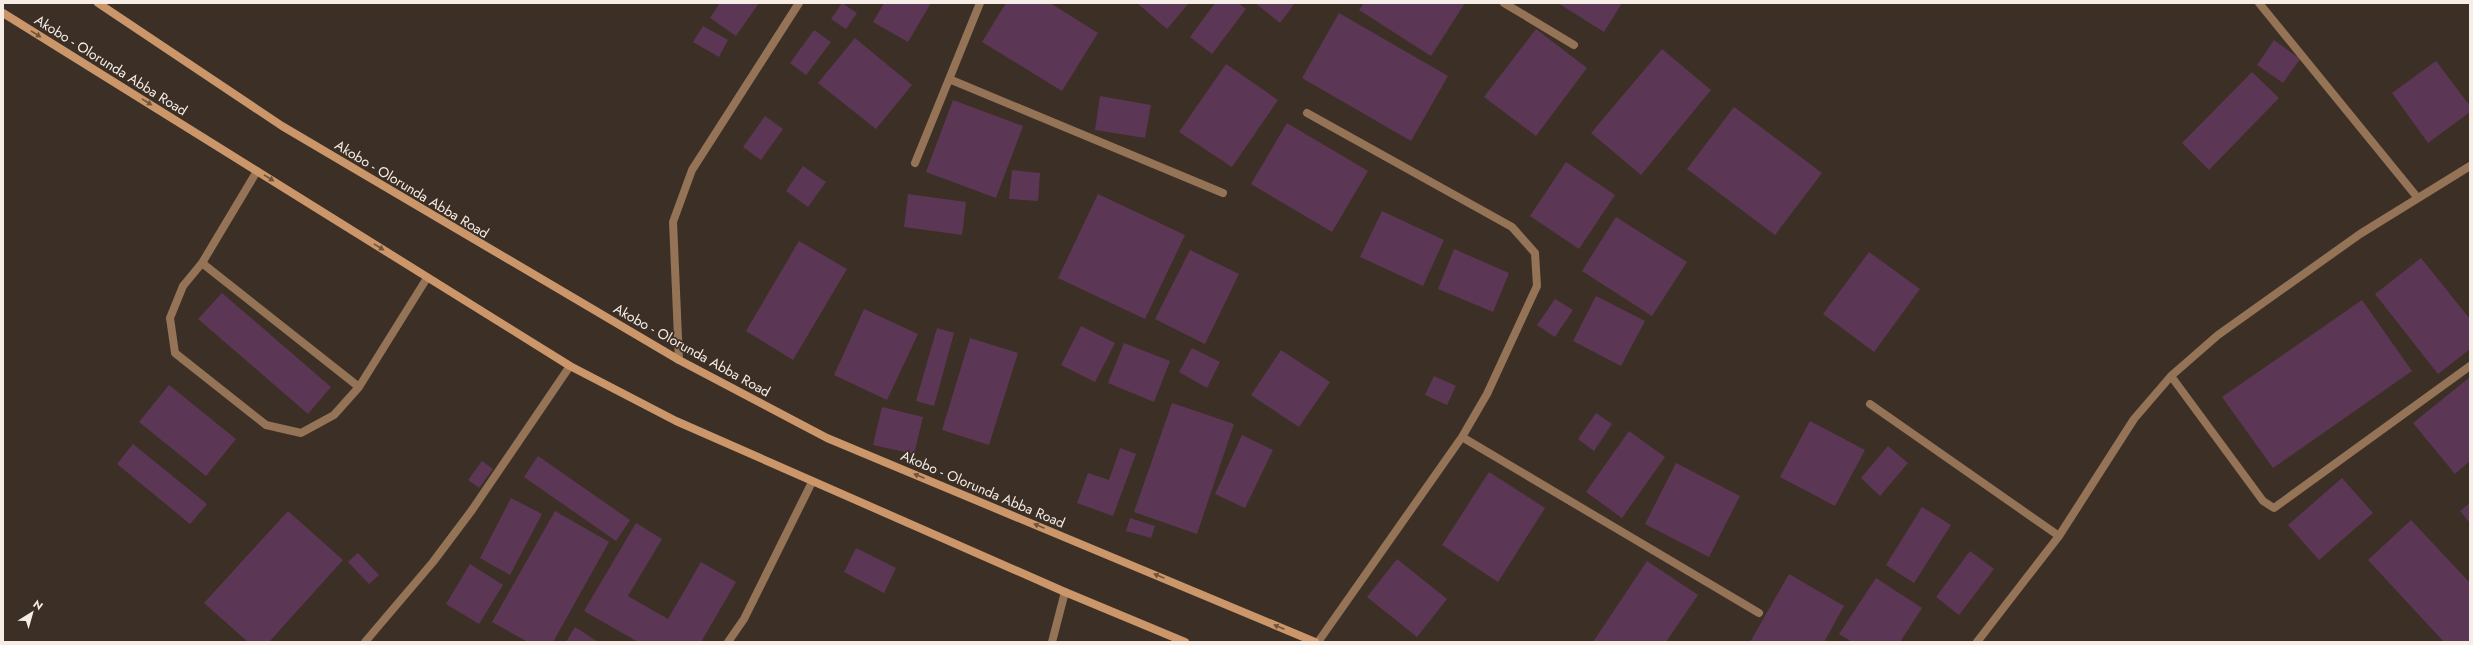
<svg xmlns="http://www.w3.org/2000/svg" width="2473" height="645" font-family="Jost,sans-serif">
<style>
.building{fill:#5c3755}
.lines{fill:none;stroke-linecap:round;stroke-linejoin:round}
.lane{stroke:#947357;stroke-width:8}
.street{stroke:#947357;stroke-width:8}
.secondary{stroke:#cb9669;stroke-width:8}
.oneway{fill:#6e533d}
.labels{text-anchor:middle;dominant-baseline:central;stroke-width:3.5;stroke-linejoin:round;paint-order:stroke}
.street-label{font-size:14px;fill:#f6ede6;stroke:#3c2f25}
</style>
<rect width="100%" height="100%" fill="#3c2f25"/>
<!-- building -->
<path class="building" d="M720 3H759L736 36 710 18Z
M842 3 857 13 846 29 831 19Z
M884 3H931L908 42 873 22Z
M1006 3H1050L1098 33 1062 91 982 42Z
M1137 3H1189L1167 29Z
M1215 3H1238L1246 9 1212 54 1190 37Z
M1255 3H1295L1280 23Z
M1364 3H1465L1431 56 1359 10Z
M1558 3H1622L1604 32Z
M1339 13 1448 76 1411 141 1302 78Z
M703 26 728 40 719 57 693 42Z
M1536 29 1587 68 1536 136 1484 97Z
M814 30 831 42 806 75 790 63Z
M855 38 912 85 876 129 818 83Z
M2274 40 2300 59 2283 83 2257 65Z
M1662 49 1711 90 1641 175 1591 133Z
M2436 61 2470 106V112L2428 143 2392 93Z
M1226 64 1278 100 1232 167 1179 132Z
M2252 72 2279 98 2209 170 2182 143Z
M1100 96 1151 105 1145 138 1095 130Z
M953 100 1023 126 996 198 926 172Z
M1734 107 1822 173 1775 235 1687 169Z
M765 116 783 129 761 160 743 147Z
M1287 123 1368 171 1332 232 1251 184Z
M1566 162 1615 195 1579 249 1530 216Z
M803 166 826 182 808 207 786 191Z
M1012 170 1040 173 1038 201 1009 199Z
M908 194 966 202 962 235 904 227Z
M1098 194 1185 235 1145 319 1058 278Z
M1382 211 1444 240 1423 286 1360 257Z
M1616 217 1687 262 1652 316 1582 271Z
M799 241 847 269 793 360 746 331Z
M1454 249 1509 273 1493 312 1438 289Z
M1190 250 1239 274 1205 344 1155 319Z
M1869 252 1920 289 1874 352 1823 314Z
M2421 258 2470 319V349L2438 374 2375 294Z
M222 293 331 387 308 414 198 319Z
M1596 296 1645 321 1621 366 1573 341Z
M1555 299 1573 310 1555 337 1537 325Z
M2362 300 2412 371 2273 468 2222 397Z
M864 309 918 334 887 400 834 375Z
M1081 326 1115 343 1095 382 1061 365Z
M937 328 954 333 934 406 916 401Z
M970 338 1018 353 989 445 942 430Z
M1124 343 1170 361 1154 402 1108 383Z
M1192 348 1220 362 1207 388 1179 372Z
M1281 350 1330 382 1299 427 1251 395Z
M1434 376 1456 386 1447 405 1425 395Z
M2470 377V461L2455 474 2413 423Z
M169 385 236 439 206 476 139 422Z
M1172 403 1234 424 1197 534 1134 512Z
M882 407 923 417 914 454 873 445Z
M1596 413 1612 424 1594 451 1578 439Z
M1810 421 1865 450 1835 506 1780 477Z
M1629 431 1665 457 1622 518 1586 492Z
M1242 435 1273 450 1245 508 1215 494Z
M133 444 207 504 190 524 117 464Z
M1888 446 1908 463 1880 496 1861 478Z
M1120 448 1136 454 1113 516 1077 503 1088 473 1109 480Z
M538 456 630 520 616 541 524 477Z
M482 461 493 469 479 488 468 480Z
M1676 463 1740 496 1709 557 1645 524Z
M1489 472 1545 508 1498 582 1442 545Z
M2342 478 2373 513 2319 560 2288 525Z
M511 498 542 514 510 575 480 558Z
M2470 503V523L2460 511Z
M1922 507 1951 525 1914 583 1886 565Z
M288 511 343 560 269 642H248L204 603Z
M555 511 609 542 553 642H528L492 622Z
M1130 518 1155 526 1151 538 1126 531Z
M2411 520 2470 583V642H2444L2368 560Z
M636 523 662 539 628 596 668 619 701 562 736 582 701 642H638L584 611Z
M856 548 896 568 884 593 844 572Z
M1970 551 1994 569 1959 615 1936 597Z
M358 553 379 575 369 584 348 562Z
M1397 559 1447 599 1417 637 1367 597Z
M1647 561 1698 595 1666 642H1593Z
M470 564 503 585 479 624 446 604Z
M1789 574 1844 606 1824 642H1750Z
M1876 578 1922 608 1900 642H1852L1839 634Z
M575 627 598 642H566Z"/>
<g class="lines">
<!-- lane -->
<path class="lane" d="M257 171 202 263 183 286 170 318 175 353 266 425 301 433 334 415 359 387 427 278
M202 263 359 387"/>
<!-- street -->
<path class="street" d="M1504 3 1574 45
M2259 3 2417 197
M949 79 1223 193
M1307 113 1512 227 1535 253 1537 286 1487 394 1462 437 1318 642
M915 163 980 3
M679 360 673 222 692 170 799 3
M2171 376 2263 501 2274 508 2470 366
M1870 404 2059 536
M1462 437 1759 613
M365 642 433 562 472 510 570 366
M728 642 744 619 812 482
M1052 642 1065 592
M1977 642 2059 536 2134 419 2171 376 2218 335 2360 234 2470 166"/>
<!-- secondary -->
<path class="secondary" d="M98 3 282 126 679 360 827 438 1315 642
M3 13 570 366 676 421 1065 592 1185 642"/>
</g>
<!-- one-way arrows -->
<defs><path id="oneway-solid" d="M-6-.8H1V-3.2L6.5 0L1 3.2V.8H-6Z"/></defs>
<g class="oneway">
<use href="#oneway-solid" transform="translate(36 34) rotate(32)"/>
<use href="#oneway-solid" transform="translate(147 102) rotate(32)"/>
<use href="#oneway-solid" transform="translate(269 178) rotate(32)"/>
<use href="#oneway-solid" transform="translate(379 247) rotate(32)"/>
<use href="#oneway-solid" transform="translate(919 476) rotate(-157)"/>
<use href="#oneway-solid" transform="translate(1039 526) rotate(-157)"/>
<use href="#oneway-solid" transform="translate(1159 576) rotate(-157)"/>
<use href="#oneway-solid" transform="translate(1279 627) rotate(-157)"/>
</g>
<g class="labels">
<!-- street labels -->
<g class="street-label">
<text transform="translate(111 65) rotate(32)">Akobo - Olorunda Abba Road</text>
<text transform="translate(412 189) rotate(31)">Akobo - Olorunda Abba Road</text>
<text transform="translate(692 350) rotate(29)">Akobo - Olorunda Abba Road</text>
<text transform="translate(983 489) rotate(23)">Akobo - Olorunda Abba Road</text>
</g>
</g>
<!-- border -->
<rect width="2473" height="645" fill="none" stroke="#f6ede6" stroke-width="8"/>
<!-- north arrow -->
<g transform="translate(32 613) rotate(37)" stroke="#3c2f25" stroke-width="3" paint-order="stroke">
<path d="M0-3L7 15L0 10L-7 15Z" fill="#f6ede6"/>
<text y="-6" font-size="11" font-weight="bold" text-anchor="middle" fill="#f6ede6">N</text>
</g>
</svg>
